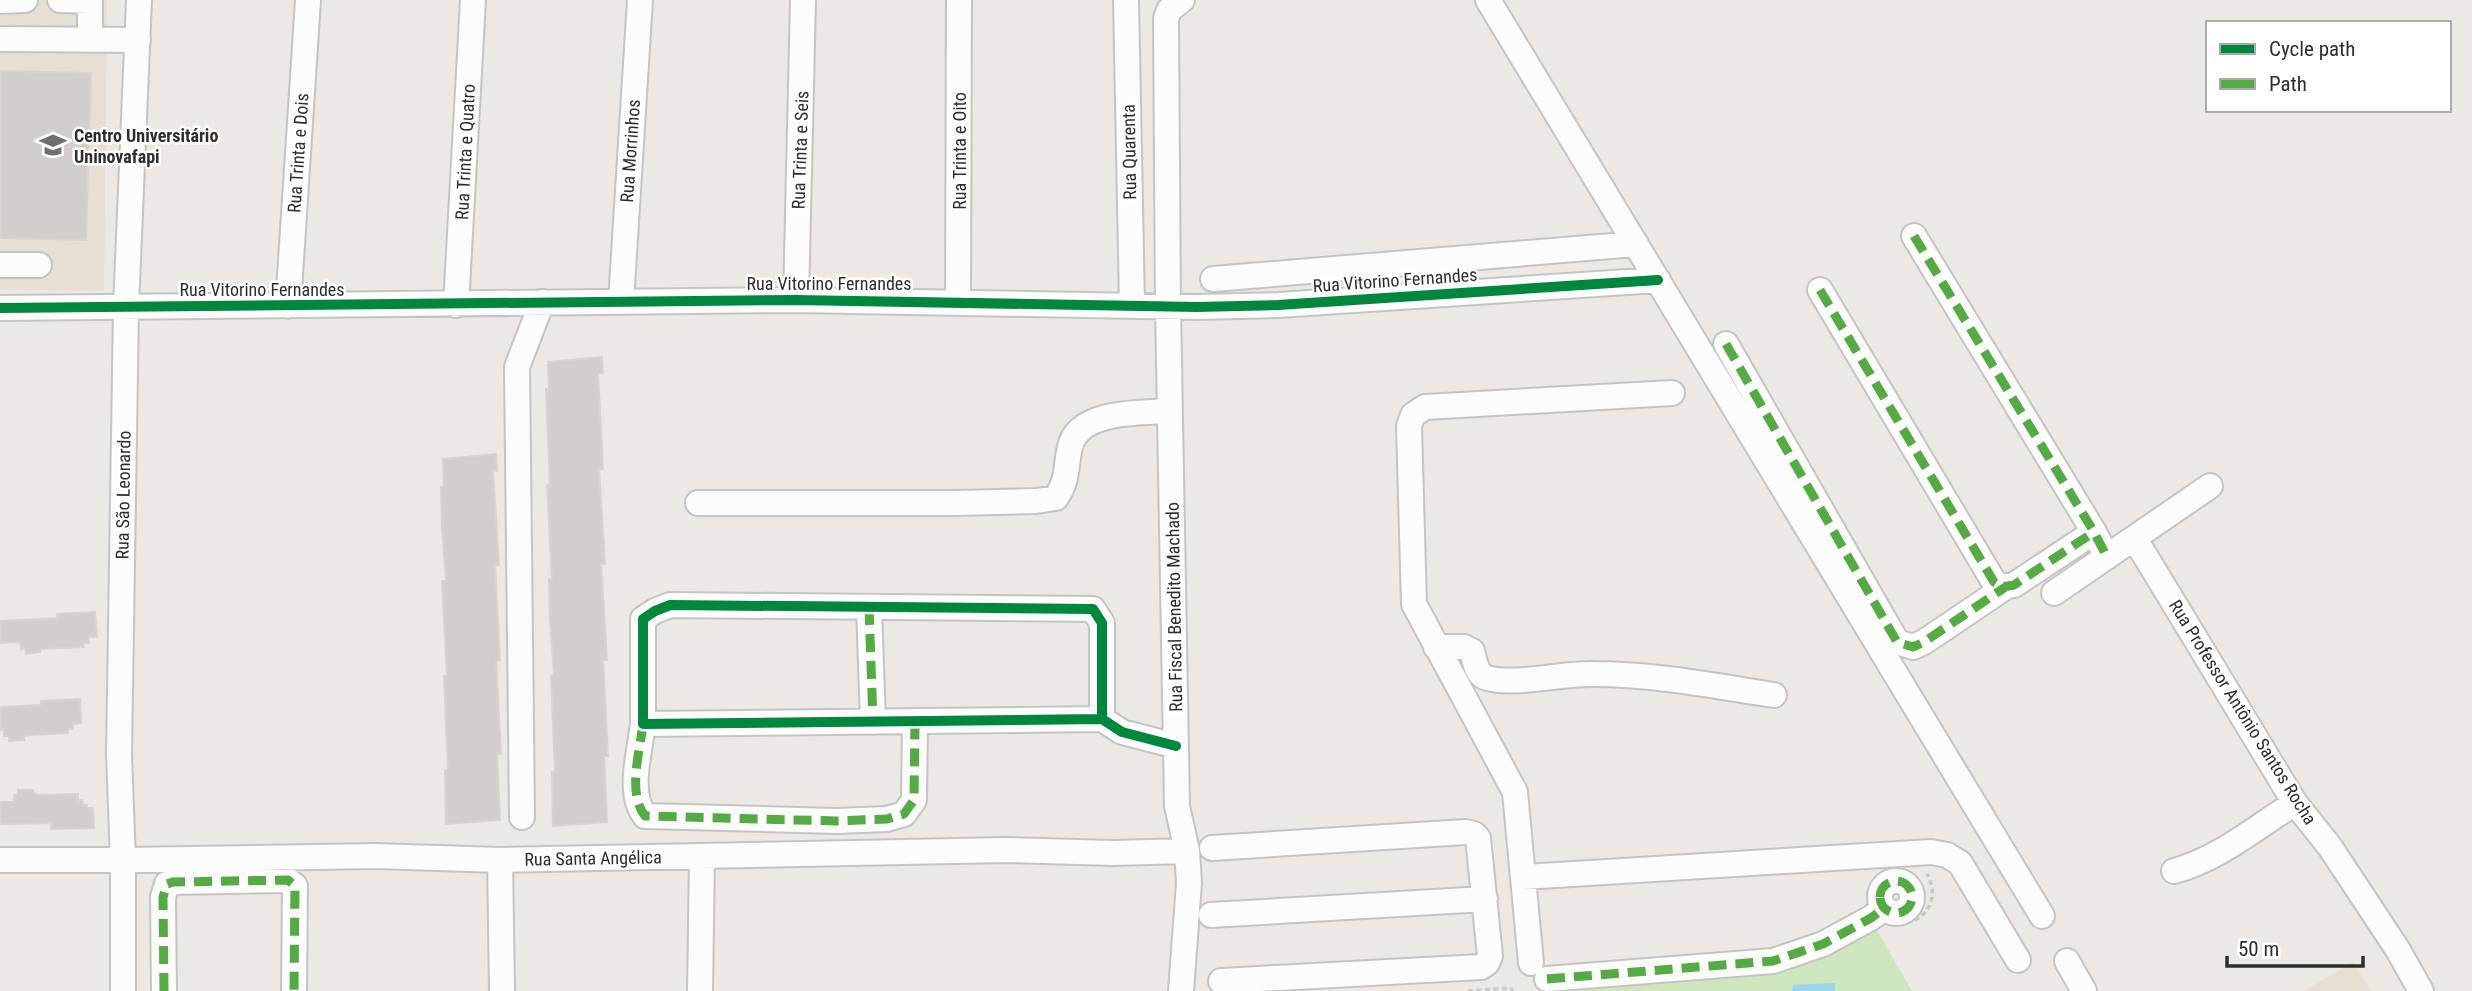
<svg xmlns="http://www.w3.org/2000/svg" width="2472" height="991" font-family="'Roboto Condensed',sans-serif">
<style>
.education{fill:#e6e0d3}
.green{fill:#cee6be}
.water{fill:#99d6ec}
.building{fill:#d1cecb;stroke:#d7d4d0;stroke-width:2}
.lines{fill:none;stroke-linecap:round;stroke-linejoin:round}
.minor-casing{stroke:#c5c4c5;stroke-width:28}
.path{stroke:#c9c9c8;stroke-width:3.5;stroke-dasharray:5 3.5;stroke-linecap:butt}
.minor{stroke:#fcfcfb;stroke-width:24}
.quiet{stroke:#54ab44;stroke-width:9;stroke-dasharray:18 9;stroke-linecap:butt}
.cycleway-casing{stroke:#fff;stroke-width:15}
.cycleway{stroke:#00873e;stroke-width:10}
.labels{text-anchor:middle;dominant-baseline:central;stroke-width:5;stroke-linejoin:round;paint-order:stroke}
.poi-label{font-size:18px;font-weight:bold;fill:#2e2e2e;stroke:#fff;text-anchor:start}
.street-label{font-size:18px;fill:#2e2e2e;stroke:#fff}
</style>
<rect width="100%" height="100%" fill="#ece8e4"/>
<!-- education -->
<path class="education" d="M0 0H107L104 291 0 290Z
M2353 962 2371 991H2304Z"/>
<!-- green -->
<path class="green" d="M1876 929 1912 991H1567L1572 986 1716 977Z"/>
<!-- water -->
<path class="water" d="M1835 983V991H1792L1793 985Z"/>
<!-- building -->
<path class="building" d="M0 71 91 73 86 240 0 238Z
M602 357 603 373H598L603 469H599L605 564H601L607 660H603L608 756H604L607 822 553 826 552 772H555L551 676 554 675 550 619 549 579H552L547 485H550L546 389H549L548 362Z
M496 454 497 471H493L499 565H495L500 660 496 661 501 754H497L500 820 446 824 445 770H448L444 676H447L442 581H446L442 526 441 487 444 486 443 459Z
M95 612 97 637H88L89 643H83L84 647 40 649V652L26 654 25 648 21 649 20 642 0 643V621L57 618V614Z
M80 699 81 723 73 724V729H68V733L29 735 24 736V740L9 741V736H4V729L0 730V707L41 705V701Z
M18 790H33V793L38 795 78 794V801L82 800 83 805H87V808H93L94 828 51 829V823L0 824V802H14V795H18Z"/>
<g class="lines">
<defs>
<path id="minor" d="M60 0 90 1V40
M1126 0 1132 305
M1488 0 2042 916
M1 1 25 0
M0 39 138 40
M1914 236 2094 532 2107 557
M0 265H39
M1213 279 1636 244
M1820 290 1994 582 2002 587 2014 585 2094 532
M796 300 803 0
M958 301 959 0
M621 302 640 0
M456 305 473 0
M288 306 308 0
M0 308 796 300 1197 307 1278 305 1658 280
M1726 344 1897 642 1913 647 1924 642 2007 586
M698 503H955L1036 501 1056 498C1069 478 1065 468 1070 447 1078 410 1140 413 1170 411
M2135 539 2295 803 2330 847 2398 950 2421 991
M2054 593 2210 486
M869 607 873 722
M1436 647H1464L1472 651C1475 661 1476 675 1487 678 1516 686 1562 673 1593 674 1654 674 1715 686 1774 695
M1102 719V623L1093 609 670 605 655 611 643 619V724L1102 719 1122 732 1176 746
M643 724C640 751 627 793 645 816L836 821 887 819 904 814 914 800 915 721
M522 817 517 367 542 302
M1212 848 1466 832 1474 834 1478 838 1490 956 1487 963 1481 967 1221 981
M0 860H123L375 856 500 860 1006 850 1113 853 1187 851
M500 860 502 991
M2174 871C2219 859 2256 827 2295 803
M1523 877 1931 852 1947 855 1960 863 2018 960
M1880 897a16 16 0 1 1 32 0a16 16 0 1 1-32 0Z
M1211 915 1485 899
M2067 961 2084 991
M1531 963 1515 792 1414 604 1409 426 1413 415 1425 407 1672 393
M1547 979 1773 961 1823 944 1871 918 1884 908
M123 991V860L119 755 126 307 139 0
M164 991 163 897 167 884 173 882 288 880 295 886 294 991
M700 991 702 856
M1181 991 1189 883 1187 851 1177 806 1168 306 1166 19 1169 10 1182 0"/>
</defs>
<!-- minor casing -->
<use href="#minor" class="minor-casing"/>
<!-- path -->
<path class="path" d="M1872 891 1877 875
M1898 924C1926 923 1941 899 1927 874
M1468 991 1510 988 1513 991"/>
<!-- minor -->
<use href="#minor" class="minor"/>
<!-- quiet -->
<path class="quiet" d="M1914 236 2094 532 2107 557
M1820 290 1994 582 2002 587 2014 585 2094 532
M1726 344 1897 642 1913 647 1924 642 2007 586
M869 607 873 722
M643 724C640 751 627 793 645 816L836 821 887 819 904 814 914 800 915 721
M1880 897a16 16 0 1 1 32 0a16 16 0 1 1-32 0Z
M1547 979 1773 961 1823 944 1871 918 1884 908
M164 991 163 897 167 884 173 882 288 880 295 886 294 991"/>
<defs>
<path id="cycleway" d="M0 308 796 300 1197 307 1278 305 1658 280
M1102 719V623L1093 609 670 605 655 611 643 619V724L1102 719 1122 732 1176 746"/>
</defs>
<!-- cycleway casing -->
<use href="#cycleway" class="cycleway-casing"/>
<!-- cycleway -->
<use href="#cycleway" class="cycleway"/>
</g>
<!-- icons -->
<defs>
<symbol id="university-bare" viewBox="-9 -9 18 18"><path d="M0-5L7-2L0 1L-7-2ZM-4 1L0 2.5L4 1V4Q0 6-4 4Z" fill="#706f6e" stroke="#fff" stroke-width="2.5" paint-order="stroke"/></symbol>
</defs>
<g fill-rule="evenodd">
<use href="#university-bare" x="34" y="126" width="38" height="38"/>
</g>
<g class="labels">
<!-- poi labels -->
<g class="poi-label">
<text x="74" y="135">Centro Universitário<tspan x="74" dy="21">Uninovafapi</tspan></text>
</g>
<!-- street labels -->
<g class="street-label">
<text transform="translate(800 150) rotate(-88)">Rua Trinta e Seis</text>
<text transform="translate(630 151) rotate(-86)">Rua Morrinhos</text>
<text transform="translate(959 151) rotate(-90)">Rua Trinta e Oito</text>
<text transform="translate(465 152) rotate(-87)">Rua Trinta e Quatro</text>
<text transform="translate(1129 152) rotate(-91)">Rua Quarenta</text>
<text transform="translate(298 153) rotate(-86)">Rua Trinta e Dois</text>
<text transform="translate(1395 280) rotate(-4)">Rua Vitorino Fernandes</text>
<text x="829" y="283">Rua Vitorino Fernandes</text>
<text x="262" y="289">Rua Vitorino Fernandes</text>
<text transform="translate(123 495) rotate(-89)">Rua São Leonardo</text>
<text transform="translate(1174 607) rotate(-91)">Rua Fiscal Benedito Machado</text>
<text transform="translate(2243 712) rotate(58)">Rua Professor Antônio Santos Rocha</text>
<text transform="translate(593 858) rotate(-1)">Rua Santa Angélica</text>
</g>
</g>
<!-- legend -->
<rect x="2206" y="21" width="245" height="91" fill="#ffffff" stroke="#ababab" stroke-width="2"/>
<rect x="2220" y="44" width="35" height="10" fill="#00873e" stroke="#ababab" stroke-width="2"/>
<text x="2269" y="56" font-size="21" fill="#2e2e2e">Cycle path</text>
<rect x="2220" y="79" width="35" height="10" fill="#54ab44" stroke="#ababab" stroke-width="2"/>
<text x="2269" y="91" font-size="21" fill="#2e2e2e">Path</text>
<!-- scale -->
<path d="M2227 956v10h136v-10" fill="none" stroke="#2e2e2e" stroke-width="3.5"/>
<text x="2238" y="956" font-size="21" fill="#2e2e2e" stroke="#ffffff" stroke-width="5" paint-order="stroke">50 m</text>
</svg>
